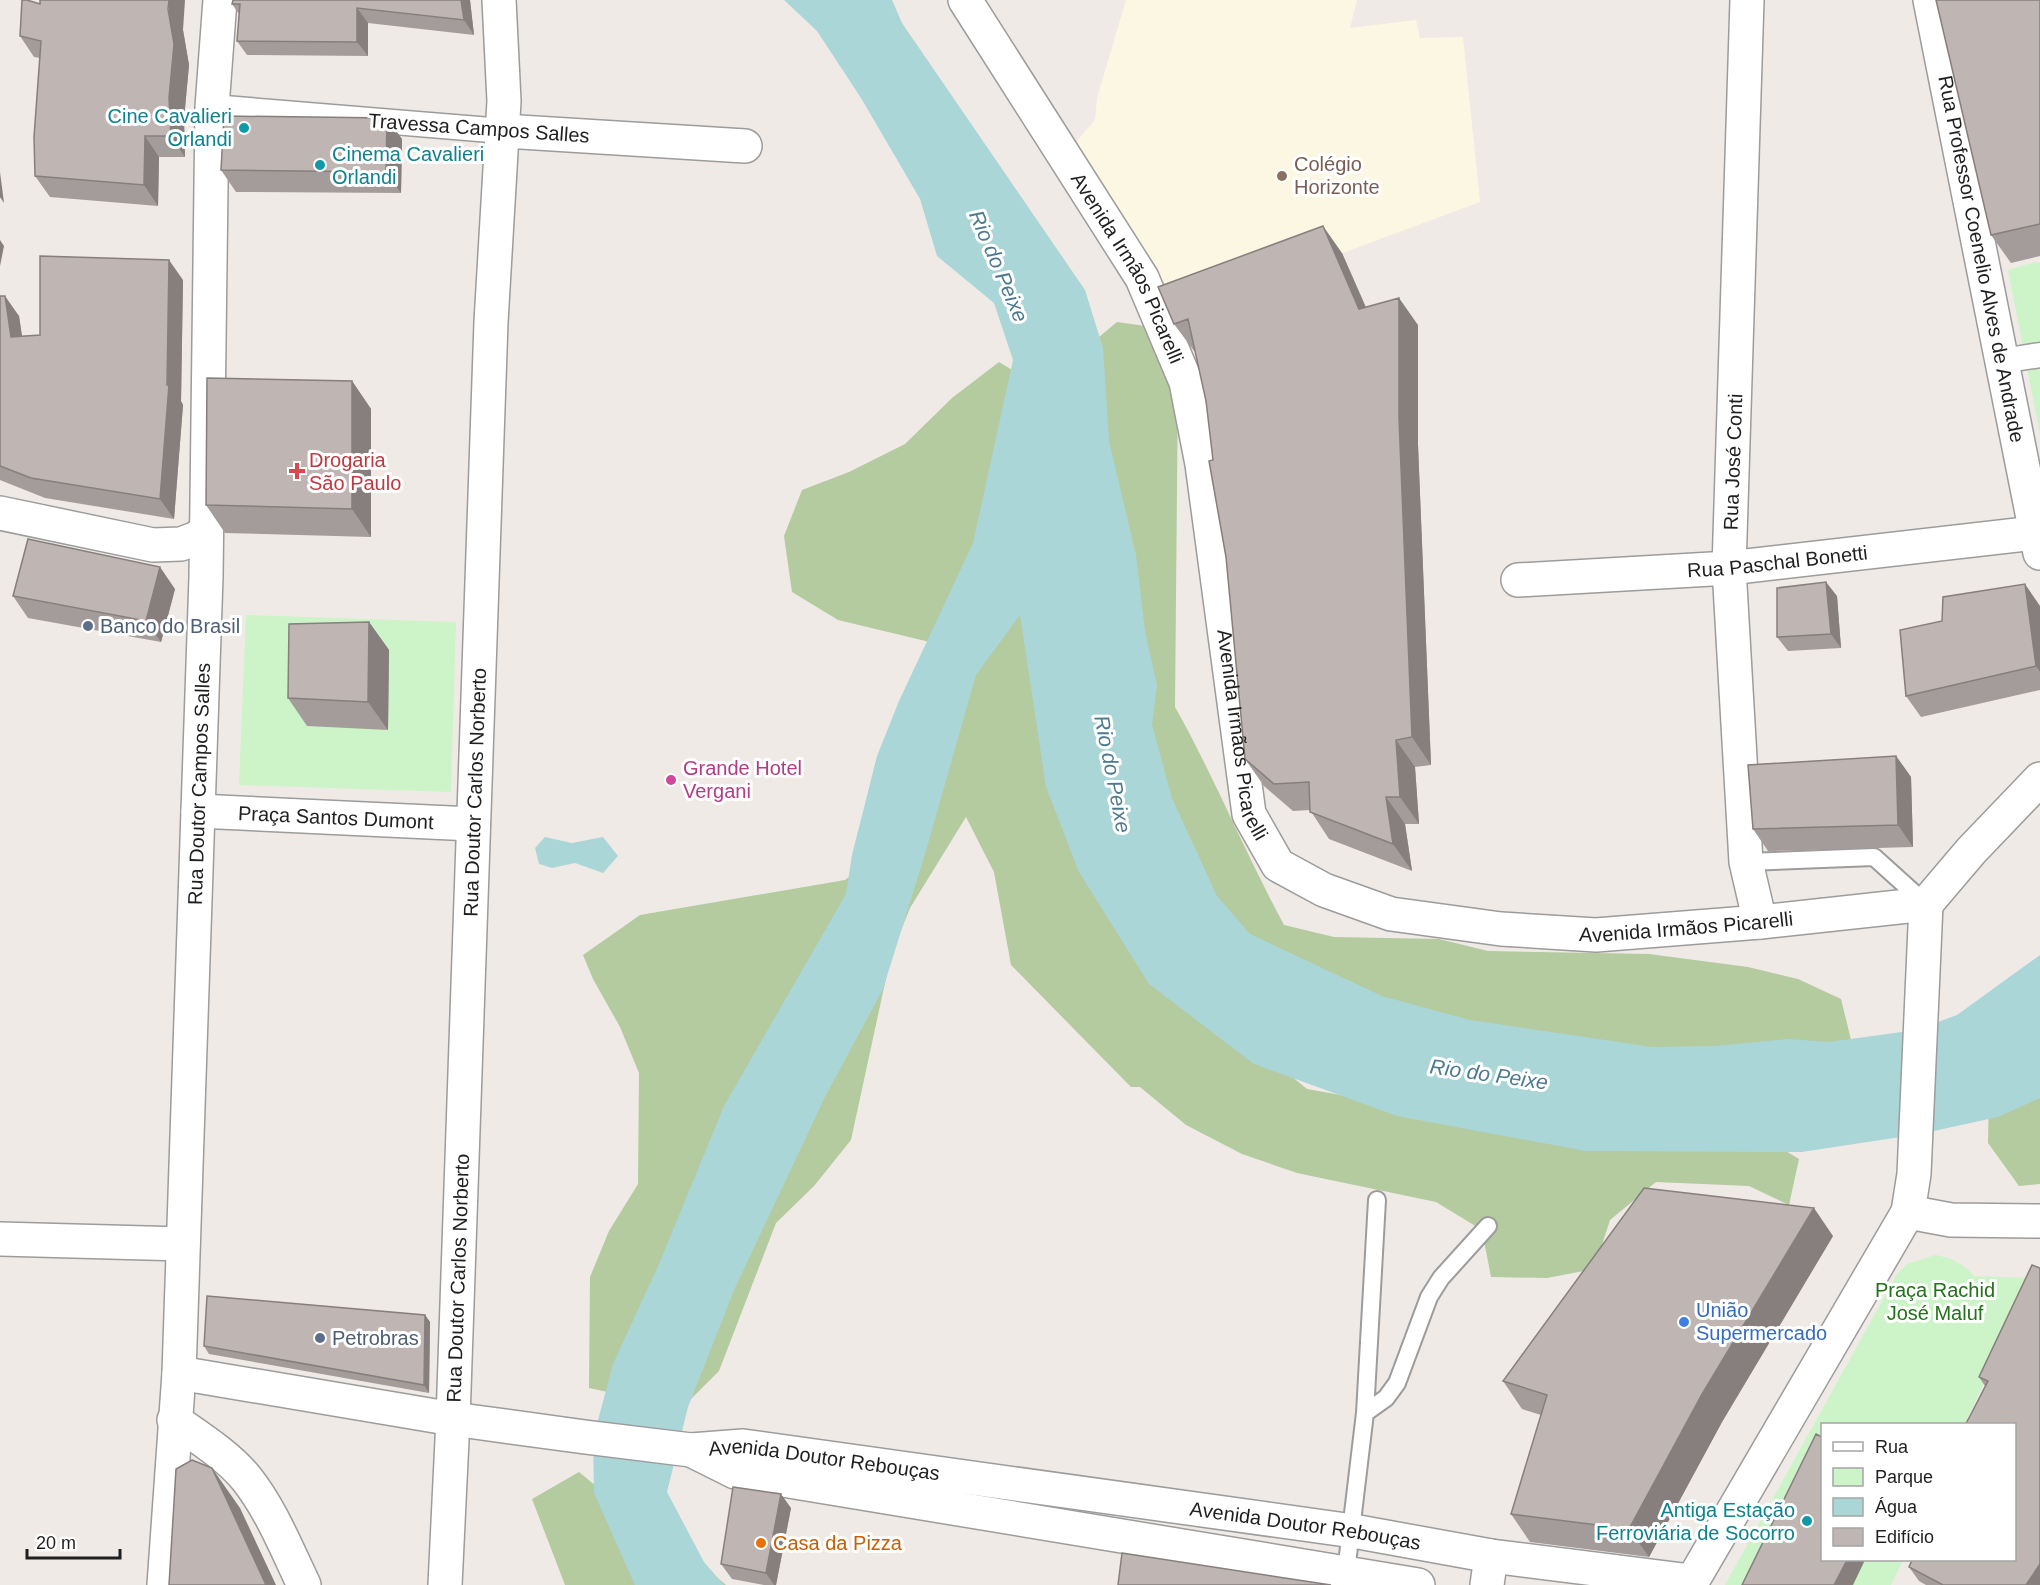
<svg xmlns="http://www.w3.org/2000/svg" width="2040" height="1585" font-family="Arial,sans-serif">
<style>
.education{fill:#fcf7e2}
.forest{fill:#b4ca9f}
.park{fill:#cdf4c8}
.water{fill:#abd6d8}
.lines{fill:none;stroke-linecap:round;stroke-linejoin:round}
.service-casing{stroke:#9c9c9c;stroke-width:20}
.pedestrian-casing{stroke:#9c9c9c;stroke-width:27}
.minor-casing{stroke:#9c9c9c;stroke-width:36}
.tertiary-casing{stroke:#9c9c9c;stroke-width:36}
.service{stroke:#fff;stroke-width:16}
.pedestrian{stroke:#fff;stroke-width:24}
.minor{stroke:#fff;stroke-width:33}
.tertiary{stroke:#fff;stroke-width:33}
.wall{fill:#a49c9a}
.shaded-wall{fill:#867f7d}
.building{fill:#bfb5b3;stroke:#867f7d;stroke-width:1.5}
.culture-dot{fill:#0f9aa8;stroke:#fff;stroke-width:2}
.education-dot{fill:#8d6e63;stroke:#fff;stroke-width:2}
.health-dot{fill:#e0444e;stroke:#fff;stroke-width:2}
.service-dot{fill:#5c6f8a;stroke:#fff;stroke-width:2}
.hotel-dot{fill:#d1479c;stroke:#fff;stroke-width:2}
.shop-dot{fill:#3f7fe0;stroke:#fff;stroke-width:2}
.food-dot{fill:#e8710a;stroke:#fff;stroke-width:2}
.labels{text-anchor:middle;dominant-baseline:central;stroke-width:6;stroke-linejoin:round;paint-order:stroke}
.culture-label{font-size:20px;fill:#0d838f;stroke:#fff;text-anchor:end}
.street-label{font-size:20px;fill:#1f1f1f;stroke:#fff}
.education-label{font-size:20px;fill:#785e54;stroke:#fff;text-anchor:start}
.health-label{font-size:20px;fill:#be3a42;stroke:#fff;text-anchor:start}
.service-label{font-size:20px;fill:#4e5e75;stroke:#fff;text-anchor:start}
.hotel-label{font-size:20px;fill:#b23c85;stroke:#fff;text-anchor:start}
.park-label{font-size:20px;fill:#217317;stroke:#fff}
.shop-label{font-size:20px;fill:#366cbe;stroke:#fff;text-anchor:start}
.food-label{font-size:20px;fill:#c56008;stroke:#fff;text-anchor:start}
.water-label{font-size:21px;font-style:italic;fill:#4b7a8f;stroke:#fff}
</style>
<rect width="100%" height="100%" fill="#efeae6"/>
<!-- education -->
<path class="education" d="M1126 0H1357L1350 28 1416 20 1420 38 1463 37 1480 202 1168 318 1069 150 1095 120 1097 98Z"/>
<!-- forest -->
<path class="forest" d="M1117 322 1167 329 1178 379 1175 707C1215 778 1245 853 1284 925L1334 937 1439 939 1488 951 1649 954 1748 967 1798 979 1841 999 1853 1048 1766 1085 1215 1014 1307 1089 1530 1129 1753 1131 1799 1159 1789 1205 1749 1186 1656 1182 1610 1220 1594 1269 1547 1278 1491 1277 1482 1230 1436 1202 1297 1173 1242 1154 1186 1125 1140 1087H1131L1011 965 994 872 966 817 910 908 891 955 851 1140 814 1186 776 1223 719 1371 682 1408 589 1388 590 1277 609 1231 638 1184 639 1073 620 1027 593 979 583 955 640 915 845 880 892 843 959 649 838 620 792 592 784 536 802 490 849 472 905 444 952 398 999 362 1045 390 1080 353Z
M2040 1053V1184L2019 1186 1988 1143 1989 1093Z
M579 1472 625 1510 671 1538 726 1585H565L532 1499Z"/>
<!-- park -->
<path class="park" d="M2035 262 2040 263V434L2008 270Z
M246 615 456 622 451 792 239 785Z
M1935 1255C1952 1258 1963 1263 1974 1276L2033 1278 1965 1424H1822V1560H1903L1891 1585H1725L1897 1274 1907 1264Z"/>
<!-- water -->
<path class="water" d="M784 0H892L902 23 1085 290 1103 348 1109 441 1136 555 1145 631 1157 685 1152 725 1172 798 1217 896 1250 934 1382 996 1470 1020 1652 1047 1715 1046 1788 1039 1829 1042 1916 1030 1957 1015 2040 955V1098L1998 1117 1920 1134 1802 1152 1586 1151 1397 1116 1254 1064 1149 984 1079 872 1046 787 1020 615 976 675 926 851 883 989 825 1097 735 1288 688 1407 667 1492 704 1562 724 1585H635L594 1493 593 1439 613 1364 659 1264 724 1106 846 894 852 855 877 756 899 701 973 543 1013 360 994 303 937 256 920 199 861 98 817 31Z
M545 837 572 843 603 837 618 856 603 873 575 863 552 868 539 864 535 848Z"/>
<g class="lines">
<defs>
<path id="service" d="M1746 862 1874 857 1925 903
M1365 1413 1386 1398 1397 1383 1429 1297 1441 1278 1488 1226
M1346 1572 1365 1413 1377 1200"/>
<path id="pedestrian" d="M212 107 503 131
M2002 361 2040 355"/>
<g id="minor">
<path id="s1" d="M965 0 1142 278 1186 382 1202 464 1249 814 1278 865 1324 890 1391 914 1501 929 1596 935 1760 922 1926 904"/>
<path d="M1747 0 1729 568 1746 862 1760 922"/>
<path id="s2" d="M1930 0 2040 553"/>
<path d="M503 131 745 146"/>
<path id="s3" d="M1518 580 1729 568 2035 533"/>
<path id="s4" d="M198 811 472 824"/>
<path d="M1926 904 1971 851 2040 779"/>
<path d="M1908 1212 1914 1174 1926 904"/>
<path d="M0 1239 183 1244"/>
<path id="s5" d="M453 1419 491 322 504 101 499 0"/>
</g>
<g id="tertiary">
<path d="M0 513 153 545 181 544 197 538 206 530"/>
<path id="s6" d="M179 1373 453 1419 585 1437 691 1450 743 1446 1353 1531 1491 1556 1691 1581"/>
<path d="M174 1420C198 1437 227 1455 246 1478 271 1509 287 1550 304 1585"/>
<path d="M691 1450 735 1472 1418 1585"/>
<path id="s7" d="M164 1585 179 1373 198 811 206 577 212 107 220 0"/>
<path d="M445 1585 453 1419"/>
<path d="M1487 1585 1491 1556"/>
<path d="M1690 1585 1908 1212 1951 1220 2040 1221"/>
</g>
</defs>
<!-- service casing -->
<use href="#service" class="service-casing"/>
<!-- pedestrian casing -->
<use href="#pedestrian" class="pedestrian-casing"/>
<!-- minor casing -->
<use href="#minor" class="minor-casing"/>
<!-- tertiary casing -->
<use href="#tertiary" class="tertiary-casing"/>
<!-- service -->
<use href="#service" class="service"/>
<!-- pedestrian -->
<use href="#pedestrian" class="pedestrian"/>
<!-- minor -->
<use href="#minor" class="minor"/>
<!-- tertiary -->
<use href="#tertiary" class="tertiary"/>
</g>
<!-- wall -->
<path class="wall" d="M233 0H470L474 35 368 23V56L247 55 237 41 239 14 232 4Z
M2040 0V256L2011 263 1991 235Z
M40 4 183 30 189 65 184 119 185 157H159L158 206 50 197 35 176 40 58 34 57 20 36Z
M402 139 401 193 236 192 221 170Z
M1342 253 1366 307 1418 325V445L1431 765 1415 767 1419 824H1405L1412 871 1329 839 1310 810 1293 811 1264 786 1245 759 1226 557 1206 401 1195 351H1194L1174 324Z
M183 280 181 401 183 405 174 519 45 498 0 480V296L19 316 22 336 40 335Z
M352 381 371 409V537L225 533 206 505Z
M175 589 161 642 28 618 13 596Z
M1837 596 1841 648 1788 651 1777 637Z
M2040 606V690L1921 717 1906 696Z
M369 622 389 650 388 730 307 726 288 698Z
M1896 756 1911 777 1913 847 1768 851 1753 829Z
M1833 1236 1722 1422 1649 1557 1530 1542 1511 1514 1541 1415 1522 1409 1503 1381Z
M2032 1265 2040 1585H1926L1919 1581 1909 1567 2014 1560 1970 1416 1985 1386 1979 1377Z
M425 1315 430 1322 429 1393 209 1354 204 1346Z
M791 1508 776 1585H764L732 1579 721 1564Z"/>
<!-- shaded-wall -->
<path class="shaded-wall" d="M169 0H185L183 30 189 65 184 119 185 157 171 136 169 98Z
M461 0H470L474 35 464 20Z
M357 8 368 23V56L357 42Z
M387 118 402 139 401 193 386 172Z
M145 136 159 157 158 206 144 185Z
M0 172 4 203 0 197Z
M1323 226 1342 253 1378 336 1359 309Z
M0 240 4 246 0 266Z
M169 260 183 280 181 401 183 405 174 519 160 499 167 385Z
M5 296 19 316 25 357 11 337Z
M1399 298 1418 325V445L1431 765 1412 737 1399 418Z
M352 381 371 409V537L352 509Z
M160 567 175 589 161 642 146 621Z
M1826 582 1837 596 1841 648 1831 634Z
M2025 584 2040 606V672L2036 666Z
M369 622 389 650 388 730 368 702Z
M1396 740 1415 767 1419 824 1400 797Z
M1896 756 1911 777 1913 847 1898 825Z
M1386 797 1405 824 1412 871 1393 844Z
M1814 1208 1833 1236 1722 1422 1649 1557 1629 1529 1702 1394Z
M425 1315 430 1322 429 1393 424 1385Z
M212 1468 240 1508 276 1585H266Z
M781 1494 791 1508 776 1585H774L766 1573Z
M1847 1560H1865L1853 1585H1834Z
M2040 1564V1585H2026Z"/>
<!-- building -->
<path class="building" d="M22 0H27L40 4V0H169L168 9 174 44 169 98 171 136H145L144 185 35 176 34 137 41 41 20 36Z
M233 0H461L464 20 357 8V42L237 41 240 4H232Z
M1936 0H2040V224L1991 235Z
M224 116 387 118 386 172 221 170Z
M1323 226 1359 309 1399 298V418L1412 737 1396 740 1400 797H1386L1393 844 1310 812 1309 782 1274 784 1245 759 1226 557 1209 461 1213 460 1206 401 1188 319 1174 324 1158 287Z
M40 256 169 260 167 385H169L160 499 31 478 0 466V296H5L11 337 40 335Z
M207 378 352 381V509L206 505Z
M28 539 160 567 146 621 13 596Z
M1826 582 1831 634 1777 637V588Z
M2025 584 2036 666 1906 696 1900 630 1942 621 1943 597Z
M369 622 368 702 288 698 289 624Z
M1896 756 1898 825 1753 829 1748 765Z
M1644 1188 1814 1208 1702 1394 1629 1529 1511 1514 1547 1395 1503 1381Z
M2032 1265 2040 1268V1564L2026 1585H1943L1909 1567 1912 1560H2014V1425H1965L1970 1416 1988 1381 1979 1377Z
M207 1296 425 1315 424 1385 204 1346Z
M1816 1434 1822 1437V1560H1847L1834 1585H1742Z
M192 1460 212 1468 266 1585H169L176 1469Z
M733 1487 781 1494 766 1573 721 1564Z
M1122 1553 1331 1585H1118Z"/>
<!-- markers -->
<g class="culture-dot">
<circle cx="244" cy="128" r="6"/>
<circle cx="320" cy="165" r="6"/>
<circle cx="1807" cy="1521" r="6"/>
</g>
<circle class="education-dot" cx="1282" cy="176" r="6"/>
<path class="health-dot" d="M294 462h6v6h6v6h-6v6h-6v-6h-6v-6h6z"/>
<g class="service-dot">
<circle cx="88" cy="626" r="6"/>
<circle cx="320" cy="1338" r="6"/>
</g>
<circle class="hotel-dot" cx="671" cy="780" r="6"/>
<circle class="shop-dot" cx="1684" cy="1322" r="6"/>
<circle class="food-dot" cx="761" cy="1543" r="6"/>
<g class="labels">
<!-- culture labels -->
<g class="culture-label">
<text x="232" y="116">Cine Cavalieri<tspan x="232" dy="23">Orlandi</tspan></text>
<text x="332" y="154" text-anchor="start">Cinema Cavalieri<tspan x="332" dy="23">Orlandi</tspan></text>
<text x="1795" y="1510">Antiga Estação<tspan x="1795" dy="23">Ferroviária de Socorro</tspan></text>
</g>
<!-- street labels -->
<g class="street-label">
<text transform="translate(479 128) rotate(4)">Travessa Campos Salles</text>
<text stroke="none"><textPath href="#s2" startOffset="264">Rua Professor Coenelio Alves de Andrade</textPath></text>
<text stroke="none"><textPath href="#s1" startOffset="314">Avenida Irmãos Picarelli</textPath></text>
<text transform="translate(1733 462) rotate(-88)">Rua José Conti</text>
<text stroke="none"><textPath href="#s3" startOffset="260">Rua Paschal Bonetti</textPath></text>
<text stroke="none"><textPath href="#s1" startOffset="800">Avenida Irmãos Picarelli</textPath></text>
<text stroke="none"><textPath href="#s7" startOffset="802">Rua Doutor Campos Salles</textPath></text>
<text stroke="none"><textPath href="#s5" startOffset="627">Rua Doutor Carlos Norberto</textPath></text>
<text stroke="none"><textPath href="#s4" startOffset="138">Praça Santos Dumont</textPath></text>
<text stroke="none"><textPath href="#s1" startOffset="1358">Avenida Irmãos Picarelli</textPath></text>
<text stroke="none"><textPath href="#s5" startOffset="141">Rua Doutor Carlos Norberto</textPath></text>
<text stroke="none"><textPath href="#s6" startOffset="652">Avenida Doutor Rebouças</textPath></text>
<text stroke="none"><textPath href="#s6" startOffset="1138">Avenida Doutor Rebouças</textPath></text>
</g>
<!-- education labels -->
<g class="education-label">
<text x="1294" y="164">Colégio<tspan x="1294" dy="23">Horizonte</tspan></text>
</g>
<!-- health labels -->
<g class="health-label">
<text x="309" y="460">Drogaria<tspan x="309" dy="23">São Paulo</tspan></text>
</g>
<!-- service labels -->
<g class="service-label">
<text x="100" y="626">Banco do Brasil</text>
<text x="332" y="1338">Petrobras</text>
</g>
<!-- hotel labels -->
<g class="hotel-label">
<text x="683" y="768">Grande Hotel<tspan x="683" dy="23">Vergani</tspan></text>
</g>
<!-- park labels -->
<g class="park-label">
<text x="1935" y="1290">Praça Rachid<tspan x="1935" dy="23">José Maluf</tspan></text>
</g>
<!-- shop labels -->
<g class="shop-label">
<text x="1696" y="1310">União<tspan x="1696" dy="23">Supermercado</tspan></text>
</g>
<!-- food labels -->
<g class="food-label">
<text x="773" y="1543">Casa da Pizza</text>
</g>
<!-- water labels -->
<g class="water-label">
<text transform="translate(999 266) rotate(67)">Rio do Peixe</text>
<text transform="translate(1113 774) rotate(79)">Rio do Peixe</text>
<text transform="translate(1489 1074) rotate(8)">Rio do Peixe</text>
</g>
</g>
<!-- legend -->
<rect x="1821" y="1423" width="195" height="138" fill="#ffffff" stroke="#a5a5a5" stroke-width="1.5"/>
<rect x="1833" y="1442" width="30" height="9" fill="#ffffff" stroke="#a5a5a5" stroke-width="1.5"/>
<text x="1875" y="1453" font-size="18" fill="#1f1f1f">Rua</text>
<rect x="1833" y="1468" width="30" height="18" fill="#cdf4c8" stroke="#a5a5a5" stroke-width="1.5"/>
<text x="1875" y="1483" font-size="18" fill="#1f1f1f">Parque</text>
<rect x="1833" y="1498" width="30" height="18" fill="#abd6d8" stroke="#a5a5a5" stroke-width="1.5"/>
<text x="1875" y="1513" font-size="18" fill="#1f1f1f">Água</text>
<rect x="1833" y="1528" width="30" height="18" fill="#bfb5b3" stroke="#a5a5a5" stroke-width="1.5"/>
<text x="1875" y="1543" font-size="18" fill="#1f1f1f">Edifício</text>
<!-- scale -->
<path d="M27 1549v9h93v-9" fill="none" stroke="#1f1f1f" stroke-width="3"/>
<text x="36" y="1549" font-size="18" fill="#1f1f1f" stroke="#ffffff" stroke-width="4.5" paint-order="stroke">20 m</text>
</svg>
